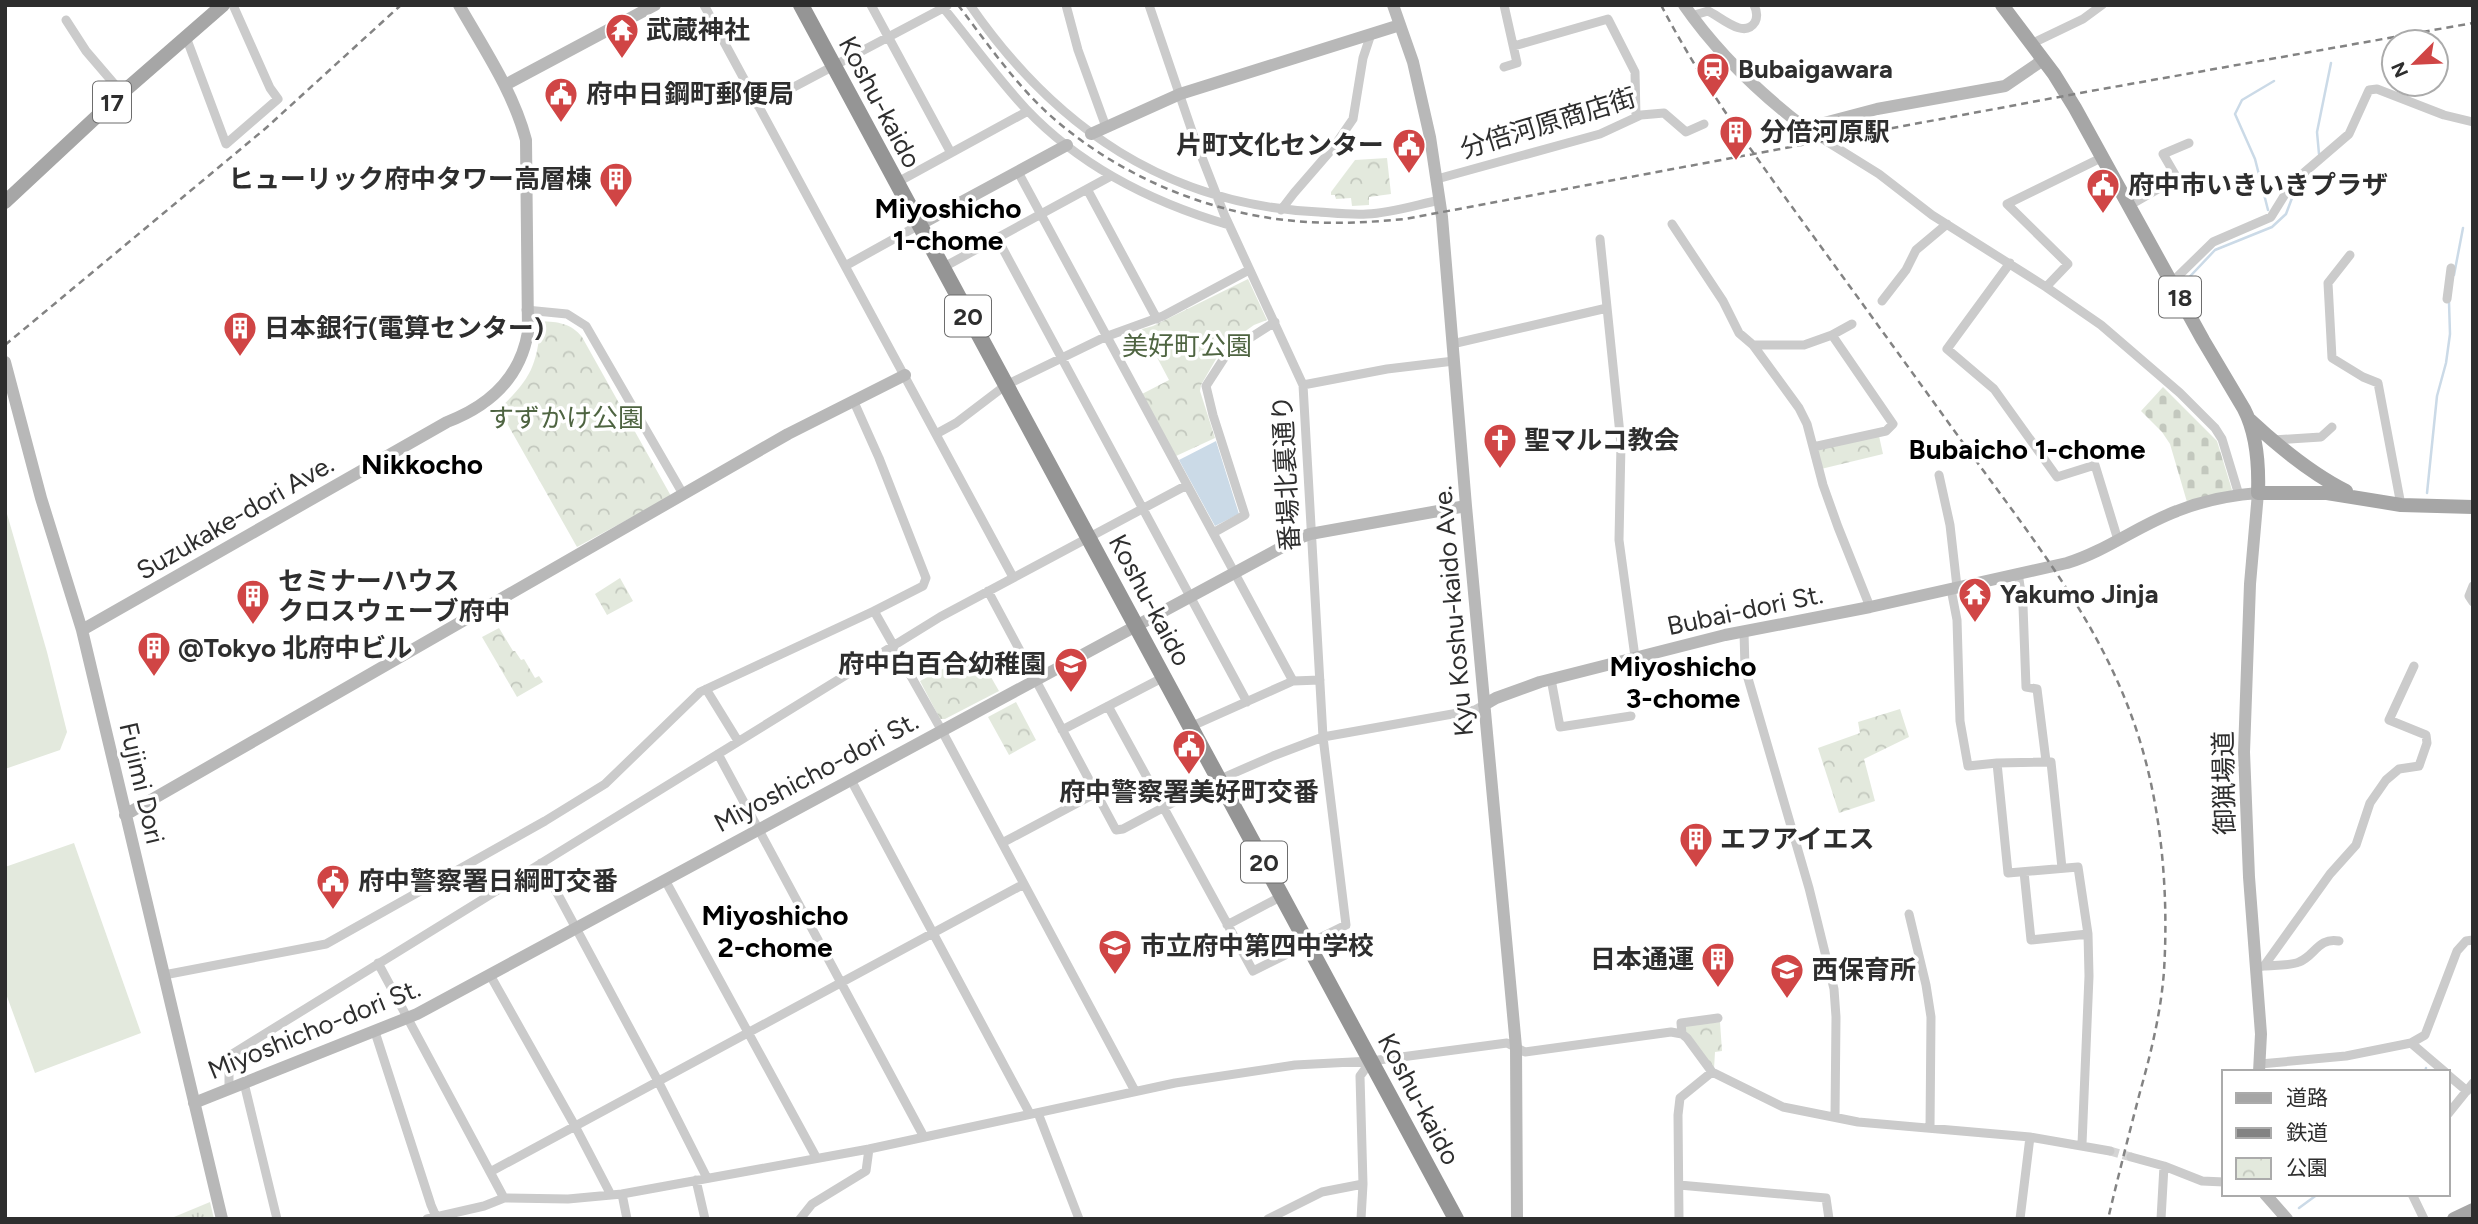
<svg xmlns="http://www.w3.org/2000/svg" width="2478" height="1224" font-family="Figtree,'Noto Sans JP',sans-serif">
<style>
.grass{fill:url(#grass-tufts)}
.cemetery{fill:url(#cemetery-stones)}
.park{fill:url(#park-crowns)}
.pitch{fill:#e3e9dd}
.water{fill:#cbdae7}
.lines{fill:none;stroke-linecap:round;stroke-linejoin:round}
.stream{stroke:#cbdae7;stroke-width:2.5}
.street-tunnel{stroke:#d5d5d5;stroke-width:9;stroke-dasharray:9 4.5;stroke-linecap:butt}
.street{stroke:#cbcbcb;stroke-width:9}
.secondary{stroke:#b8b8b8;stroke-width:12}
.primary{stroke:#a6a6a6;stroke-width:14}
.highway{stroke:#959595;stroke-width:16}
.rail{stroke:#838383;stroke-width:2.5;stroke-dasharray:7 5;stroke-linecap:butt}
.labels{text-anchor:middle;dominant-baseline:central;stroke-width:7;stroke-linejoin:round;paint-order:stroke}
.shield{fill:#fff;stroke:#6d6d6d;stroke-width:2}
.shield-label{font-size:24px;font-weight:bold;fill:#2e2e2e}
.poi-label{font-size:26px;font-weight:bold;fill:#2e2e2e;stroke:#fff;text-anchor:start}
.street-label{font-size:26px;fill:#2e2e2e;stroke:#fff}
.park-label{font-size:26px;fill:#4e6441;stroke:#fff}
.neighbourhood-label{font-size:28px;font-weight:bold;fill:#000;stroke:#fff}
</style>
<defs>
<pattern id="grass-tufts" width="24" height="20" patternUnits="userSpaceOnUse" patternTransform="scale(1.75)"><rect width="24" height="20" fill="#e3e9dd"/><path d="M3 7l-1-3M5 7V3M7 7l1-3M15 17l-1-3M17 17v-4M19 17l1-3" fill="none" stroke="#c3c8be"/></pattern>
<pattern id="cemetery-stones" width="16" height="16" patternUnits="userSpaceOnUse" patternTransform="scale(1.75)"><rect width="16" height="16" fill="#e3e9dd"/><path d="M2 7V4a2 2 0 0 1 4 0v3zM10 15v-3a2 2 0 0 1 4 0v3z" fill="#c3c8be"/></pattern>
<pattern id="park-crowns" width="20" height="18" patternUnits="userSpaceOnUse" patternTransform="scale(1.75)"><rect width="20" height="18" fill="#e3e9dd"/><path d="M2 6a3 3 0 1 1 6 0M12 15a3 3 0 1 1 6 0" fill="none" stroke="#c3c8be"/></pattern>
</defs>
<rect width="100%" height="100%" fill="#fff"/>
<!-- grass -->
<path class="grass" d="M210 1202 214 1219H173L174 1217Z"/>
<!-- cemetery -->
<path class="cemetery" d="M2163 387 2217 441 2232 490 2225 495 2187 502 2170 444 2162 432 2141 411Z"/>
<!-- park -->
<path class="park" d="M1387 158 1391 194 1369 197V205L1352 206 1351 198 1336 199 1335 195H1331V192L1355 160Z
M1248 279 1267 320 1254 325 1223 347 1201 385 1200 391 1215 438 1176 456 1142 394 1169 380 1142 329 1153 326Z
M541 321C558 322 571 323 582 337L671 496 577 547 499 409C532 378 537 365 541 321Z
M1879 436 1883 454 1821 469 1815 450Z
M620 578 633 601 607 615 595 594Z
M499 628 513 651H515L521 660 524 659 535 678 539 676 543 682 517 697 482 637Z
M976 651 999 691 945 719H940L920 681Z
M1016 702 1036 740 1009 755 988 717Z
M1900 709 1909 737 1864 759 1875 801 1839 813 1818 748 1860 733 1858 722Z
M1720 1022 1722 1051 1715 1052 1714 1069 1685 1035 1683 1026Z"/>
<!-- pitch -->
<path class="pitch" d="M5 507 47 652 67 732 60 750 5 769Z
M74 843 141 1033 35 1073 5 991V867Z"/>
<!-- water -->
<path class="water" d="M1216 441 1239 514 1215 526 1179 460Z"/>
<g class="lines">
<!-- stream -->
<path class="stream" d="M2319 154 2317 132 2331 63
M2268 210 2255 159 2235 114 2242 100 2274 81
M2454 275 2463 228
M2180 287 2215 250 2272 227 2286 214 2295 190 2304 178
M2427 493 2437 396 2446 363 2450 334 2449 302
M2425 1072 2426 1068
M2354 1194H2356
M2299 1208 2318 1194"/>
<!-- street-tunnel -->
<path class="street-tunnel" d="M2110 1151 2131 1157"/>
<!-- street -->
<path class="street" d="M704 5 1013 577
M871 5 951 153
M941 5C970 40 996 77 1026 109 1081 167 1154 203 1229 225
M970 5C1055 128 1167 205 1319 212 1334 213 1351 215 1367 214 1391 213 1416 205 1440 200
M1066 5 1078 50 1106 127
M1504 5 1517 63 1504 67
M1691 16 1708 11C1720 16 1744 40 1755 22 1758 16 1757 11 1754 5
M66 20 86 51 122 93
M186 37 226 144 278 99 270 88 233 5
M2031 44 2083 19 2102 5
M1514 46 1608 19 1635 72 1636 117
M758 106 947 6
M1805 128 1879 174 1932 215 2046 287 2101 325 2180 393 2215 428 2222 439 2239 495
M1018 172 1293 681
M1437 179 1600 134 1641 115 1664 113 1686 132 1704 124
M896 183 1028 111
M1087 189 1157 319
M2130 205 2177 178 2163 154 2189 143
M1281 210 1294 193 1333 148 1353 119 1363 58 1371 34
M1672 224 1723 301 1739 333 1753 345 1799 408 1807 424 1823 485 1838 527 1870 607
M997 238 1247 702
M1600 239 1621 444 1619 540 1635 657
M2350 255 2328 283 2332 358 2363 377 2378 383 2401 505
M2010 263 1947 349 1994 389 2057 477 2095 465 2118 540
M845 266 919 225
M942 268 1111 176
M2172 282 2213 242 2271 217 2292 183 2349 134 2369 90 2377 89 2444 115 2473 122
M2046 287 2068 264 2007 204 2103 157
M2447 299 2451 268
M1882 301 1906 270 1916 250 1947 224
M526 310 567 314 586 326 683 494
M1452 344 1607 308
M1753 345H1804L1832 335 1852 324
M1303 385 1387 369 1454 361
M936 434 956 423 1006 385 1105 337 1163 316 1249 270
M2273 440 2321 437 2332 427
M1813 447 1886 431 1893 424 1832 335
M1939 475 1950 525 1957 587
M1213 533 1245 515 1213 415 1206 386 1228 352 1275 322
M2018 573 2023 606 2026 687 2037 689 2046 761
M2473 586 2469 596 2473 602
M1951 589 1957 620 1960 721 1968 766 1997 763 2051 762 2062 868
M988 591 1116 830 1123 829 1202 787 1273 756 1323 737 1475 710 1484 705
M874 611 942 731 1135 1091
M1744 632 1745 668 1809 888 1834 989 1836 1017 1835 1117
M1551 679 1560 727 1631 716
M706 689 738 741
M1108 706 1253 971 1346 925 1323 737 1303 385 1224 214 1194 137 1149 5
M1190 727 1293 681 1320 680
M1062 730 1164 677
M718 754 924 1137
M1997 763 2008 873 2078 867 2088 934 2089 976 2082 1144
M851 780 1030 1114
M1002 843 1096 793
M541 863 658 1081 707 1178
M2024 872 2031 940 2088 934
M665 880 816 1157
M1909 914 1926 985 1931 1017 1930 1128
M1227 925 1282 896
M378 963 504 1198
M2264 966C2274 965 2290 966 2299 962 2315 956 2318 937 2339 941
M2256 967 2264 966 2330 874 2356 845 2370 803 2386 780 2399 769 2419 766 2427 743 2426 735 2389 720 2414 666
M164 975 326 944 545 821 605 784 700 692 874 611 923 586 926 578 879 458 854 402
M490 975 575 1126 611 1195
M375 1032 431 1205 437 1219
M1682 1034 1681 1023 1718 1018
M2411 1043 2445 1072
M2260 1064 2346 1056 2411 1043 2425 1035 2457 951 2466 941 2473 940
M2448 1075 2467 1091
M244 1083 277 1219
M229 1089V1056L940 617 1187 485
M1038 1113 1079 1219
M2448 1114 2473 1083
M2131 1157 2164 1166
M490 1172 1024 884
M696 1180 705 1219
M1679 1185 1826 1198 1829 1219
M622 1194 627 1219
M2412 1194 2424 1219
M427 1219 484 1206 504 1198 568 1199 622 1194 869 1149 1175 1083 1295 1065 1371 1061 1507 1043 1525 1052 1671 1032 1682 1034 1687 1038 1712 1072 1783 1107 1858 1122 2030 1137 2110 1151
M800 1219 812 1204 866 1171 869 1149
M1268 1219 1322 1192 1363 1184
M1361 1219 1363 1184 1360 1076 1371 1061
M1679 1219 1678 1115 1680 1098 1712 1072
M2020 1219 2030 1137
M2161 1219 2164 1166 2202 1181 2224 1182"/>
<!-- secondary -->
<path class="secondary" d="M1393 5 1413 62 1430 137 1442 217 1466 506 1516 1047 1517 1219
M1684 5C1718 54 1758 92 1805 128L1877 109 2005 86 2043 60
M505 85 655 5
M1091 134 1180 94 1400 25
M919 225 1067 145
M5 362 41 498 82 630 222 1219
M82 630 447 422C489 406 520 379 528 332L526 140C513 91 484 49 459 5
M1484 705 1496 698 1540 682 1725 635 1870 607 2067 563C2106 551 2139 525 2177 511 2202 501 2231 495 2258 493L2250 584 2244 752 2249 877 2261 1034 2259 1072
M125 815 788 434 905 375
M194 1103 417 1014 1299 538 1310 534 1466 506
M2265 1194 2287 1219"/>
<!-- primary -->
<path class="primary" d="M2002 5 2054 74 2075 108 2203 340 2244 409C2257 434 2259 465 2258 493H2327L2401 505 2473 507
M5 202 122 93 223 5
M2250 420C2279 447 2310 473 2346 491
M2454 1219 2473 1210"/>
<!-- highway -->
<path class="highway" d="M801 5 1456 1219"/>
<!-- rail -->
<path class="rail" d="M958 5C984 39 1009 75 1039 105 1109 173 1211 217 1309 222 1341 224 1373 222 1405 219L2091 91 2473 23
M1661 5C1702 84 1756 157 1808 229 1865 307 1921 385 1977 462 2037 544 2099 624 2133 720 2161 798 2169 889 2164 971 2161 1012 2151 1053 2140 1092 2129 1134 2118 1177 2108 1219
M5 345 266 128 401 5"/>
</g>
<!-- icons -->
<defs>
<symbol id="temple-pin" viewBox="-11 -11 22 30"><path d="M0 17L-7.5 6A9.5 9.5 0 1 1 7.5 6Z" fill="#d04545" stroke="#fff"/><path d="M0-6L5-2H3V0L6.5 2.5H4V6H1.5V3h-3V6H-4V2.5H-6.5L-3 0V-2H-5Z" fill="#fff"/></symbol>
<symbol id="station-pin" viewBox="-11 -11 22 30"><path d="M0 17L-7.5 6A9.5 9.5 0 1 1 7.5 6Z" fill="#d04545" stroke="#fff"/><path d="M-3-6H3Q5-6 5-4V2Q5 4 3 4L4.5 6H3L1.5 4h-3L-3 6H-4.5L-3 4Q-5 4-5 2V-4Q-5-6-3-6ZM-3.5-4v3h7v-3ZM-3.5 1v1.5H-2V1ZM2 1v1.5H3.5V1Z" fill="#fff"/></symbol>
<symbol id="civic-pin" viewBox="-11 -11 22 30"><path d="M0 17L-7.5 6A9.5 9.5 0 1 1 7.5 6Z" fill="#d04545" stroke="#fff"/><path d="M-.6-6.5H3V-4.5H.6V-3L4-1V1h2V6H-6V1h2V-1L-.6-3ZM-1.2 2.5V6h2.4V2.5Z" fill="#fff"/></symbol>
<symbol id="building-pin" viewBox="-11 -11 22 30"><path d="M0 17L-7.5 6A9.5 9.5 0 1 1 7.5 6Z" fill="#d04545" stroke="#fff"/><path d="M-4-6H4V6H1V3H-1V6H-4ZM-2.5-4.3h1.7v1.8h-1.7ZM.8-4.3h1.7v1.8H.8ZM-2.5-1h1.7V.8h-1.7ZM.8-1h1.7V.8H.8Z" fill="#fff"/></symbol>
<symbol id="church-pin" viewBox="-11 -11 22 30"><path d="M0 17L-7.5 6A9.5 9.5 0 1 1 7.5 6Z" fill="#d04545" stroke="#fff"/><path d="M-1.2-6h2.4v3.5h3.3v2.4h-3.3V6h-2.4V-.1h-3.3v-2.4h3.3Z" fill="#fff"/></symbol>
<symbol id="school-pin" viewBox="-11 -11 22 30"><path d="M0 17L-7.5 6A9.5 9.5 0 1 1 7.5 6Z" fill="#d04545" stroke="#fff"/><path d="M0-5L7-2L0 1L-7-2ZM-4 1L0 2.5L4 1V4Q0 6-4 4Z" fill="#fff"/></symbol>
</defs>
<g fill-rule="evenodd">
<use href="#temple-pin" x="603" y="11" width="38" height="52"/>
<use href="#station-pin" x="1694" y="50" width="38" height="52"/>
<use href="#civic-pin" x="542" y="75" width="38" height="52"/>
<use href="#building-pin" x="1717" y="113" width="38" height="52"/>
<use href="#civic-pin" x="1390" y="126" width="38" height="52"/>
<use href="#building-pin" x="597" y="160" width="38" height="52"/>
<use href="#civic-pin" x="2084" y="166" width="38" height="52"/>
<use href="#building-pin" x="221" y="309" width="38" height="52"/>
<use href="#church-pin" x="1481" y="421" width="38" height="52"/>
<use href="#temple-pin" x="1956" y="575" width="38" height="52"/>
<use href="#building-pin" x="234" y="577" width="38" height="52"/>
<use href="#building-pin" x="135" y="629" width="38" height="52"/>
<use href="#school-pin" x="1052" y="645" width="38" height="52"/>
<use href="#civic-pin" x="1170" y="727" width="38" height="52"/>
<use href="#building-pin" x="1677" y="820" width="38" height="52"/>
<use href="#civic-pin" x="314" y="862" width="38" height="52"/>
<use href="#school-pin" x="1096" y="927" width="38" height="52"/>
<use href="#building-pin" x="1699" y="940" width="38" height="52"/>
<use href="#school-pin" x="1768" y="951" width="38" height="52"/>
</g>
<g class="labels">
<!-- shield labels -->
<g class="shield">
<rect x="93" y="81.5" width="38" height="41" rx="5"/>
<rect x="2159" y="276.5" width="42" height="41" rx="5"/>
<rect x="945" y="295.5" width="46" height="41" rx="5"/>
<rect x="1241" y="841.5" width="46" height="41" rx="5"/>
</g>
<g class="shield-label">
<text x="112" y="102">17</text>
<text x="2180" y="297">18</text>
<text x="968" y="316">20</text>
<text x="1264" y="862">20</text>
</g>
<!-- poi labels -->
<g class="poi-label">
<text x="646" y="30">武蔵神社</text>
<text x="1738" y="69">Bubaigawara</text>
<text x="586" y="94">府中日鋼町郵便局</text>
<text x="1760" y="132">分倍河原駅</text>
<text x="1384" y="145" text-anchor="end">片町文化センター</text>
<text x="592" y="179" text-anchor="end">ヒューリック府中タワー高層棟</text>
<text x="2128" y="185">府中市いきいきプラザ</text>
<text x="264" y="328">日本銀行(電算センター)</text>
<text x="1524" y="440">聖マルコ教会</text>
<text x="278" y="581">セミナーハウス<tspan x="278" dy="30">クロスウェーブ府中</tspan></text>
<text x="2000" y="594">Yakumo Jinja</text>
<text x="178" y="648">@Tokyo 北府中ビル</text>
<text x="1046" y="664" text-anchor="end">府中白百合幼稚園</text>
<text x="1189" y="792" text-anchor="middle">府中警察署美好町交番</text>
<text x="1720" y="839">エフアイエス</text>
<text x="358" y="881">府中警察署日綱町交番</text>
<text x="1140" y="946">市立府中第四中学校</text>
<text x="1694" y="959" text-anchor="end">日本通運</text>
<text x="1812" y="970">西保育所</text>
</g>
<!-- street labels -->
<g class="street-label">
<text transform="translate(880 102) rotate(62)">Koshu-kaido</text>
<text transform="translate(1548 123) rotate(-17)">分倍河原商店街</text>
<text transform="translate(1286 473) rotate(-93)">番場北裏通り</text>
<text transform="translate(235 517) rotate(-30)">Suzukake-dori Ave.</text>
<text transform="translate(1150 600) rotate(62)">Koshu-kaido</text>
<text transform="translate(1745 610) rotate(-12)">Bubai-dori St.</text>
<text transform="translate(1453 611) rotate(-95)">Kyu Koshu-kaido Ave.</text>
<text transform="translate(816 772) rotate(-28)">Miyoshicho-dori St.</text>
<text transform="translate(142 783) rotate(77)">Fujimi Dori</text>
<text transform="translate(2224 783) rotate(-91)">御猟場道</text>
<text transform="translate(314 1029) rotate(-22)">Miyoshicho-dori St.</text>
<text transform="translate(1419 1099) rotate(62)">Koshu-kaido</text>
</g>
<!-- park labels -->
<g class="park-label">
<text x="1187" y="346">美好町公園</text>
<text x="566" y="418">すずかけ公園</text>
</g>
<!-- neighbourhood labels -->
<g class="neighbourhood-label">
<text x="948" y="208">Miyoshicho<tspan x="948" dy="32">1-chome</tspan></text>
<text x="2027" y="449">Bubaicho 1-chome</text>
<text x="422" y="464">Nikkocho</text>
<text x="1683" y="666">Miyoshicho<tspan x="1683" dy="32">3-chome</tspan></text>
<text x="775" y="915">Miyoshicho<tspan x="775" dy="32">2-chome</tspan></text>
</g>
</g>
<!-- border -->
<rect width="2478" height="1224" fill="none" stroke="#2e2e2e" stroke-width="14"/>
<!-- legend -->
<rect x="2222" y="1070" width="228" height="126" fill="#ffffff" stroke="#ababab" stroke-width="2"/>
<rect x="2236" y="1093" width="35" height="10" fill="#a6a6a6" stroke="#ababab" stroke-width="2"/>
<text x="2286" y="1105" font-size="21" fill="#2e2e2e">道路</text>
<rect x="2236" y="1128" width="35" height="10" fill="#838383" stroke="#ababab" stroke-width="2"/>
<text x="2286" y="1140" font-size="21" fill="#2e2e2e">鉄道</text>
<rect x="2236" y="1158" width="35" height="21" fill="url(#park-crowns)" stroke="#ababab" stroke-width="2"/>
<text x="2286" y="1175" font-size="21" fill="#2e2e2e">公園</text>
<!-- north arrow -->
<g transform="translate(2415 63) rotate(246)"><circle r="33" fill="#ffffff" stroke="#ababab" stroke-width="2"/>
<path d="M0-5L12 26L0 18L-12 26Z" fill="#d04545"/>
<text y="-10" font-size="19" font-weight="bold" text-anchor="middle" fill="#2e2e2e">N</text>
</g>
</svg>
